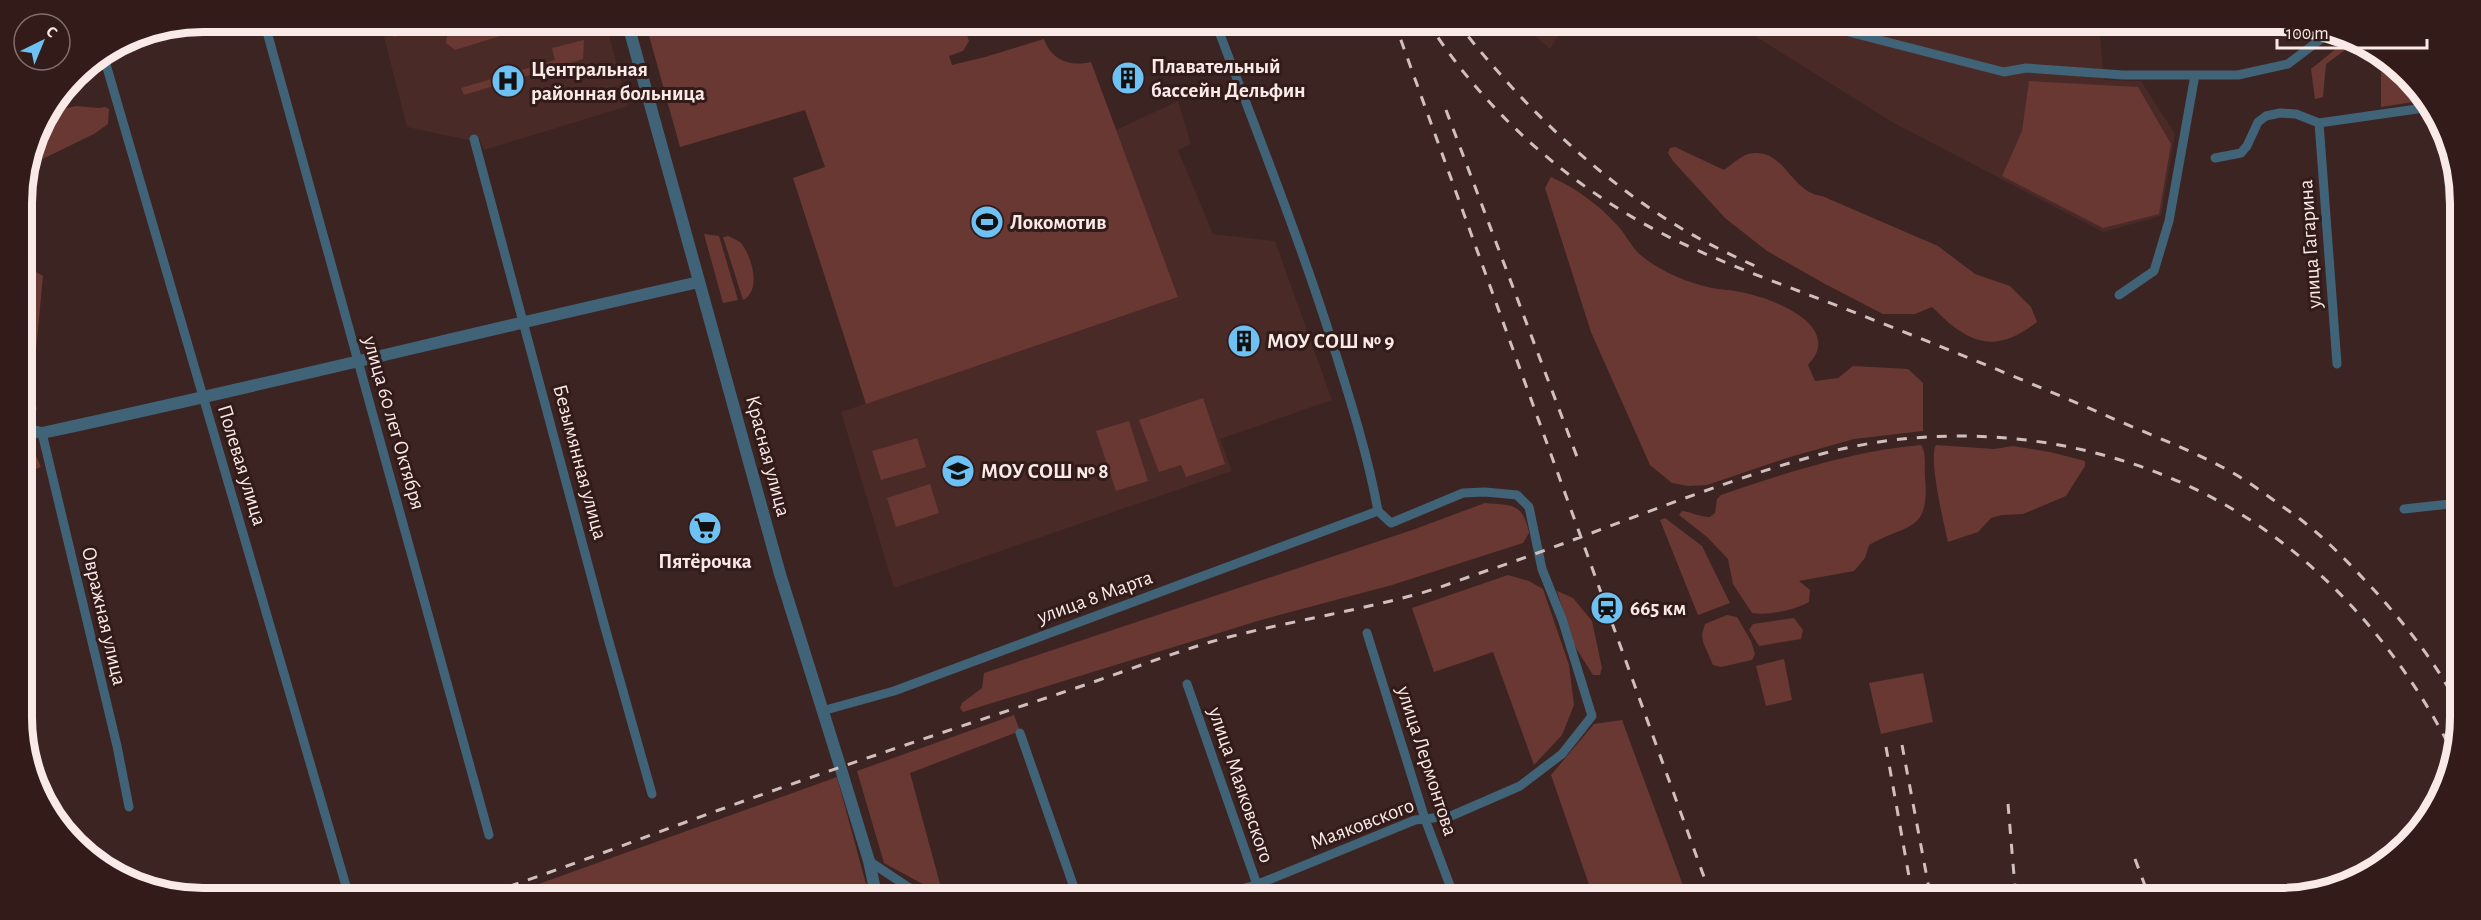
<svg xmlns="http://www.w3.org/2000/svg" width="2481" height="920" font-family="'Alegreya Sans',sans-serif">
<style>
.built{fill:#492a27}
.green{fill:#693833}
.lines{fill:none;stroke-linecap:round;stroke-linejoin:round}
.minor{stroke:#406378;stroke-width:9}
.tertiary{stroke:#406378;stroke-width:12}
.rail{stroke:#d1bfbd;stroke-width:3;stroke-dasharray:10 10;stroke-linecap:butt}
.labels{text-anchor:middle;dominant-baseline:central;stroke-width:6;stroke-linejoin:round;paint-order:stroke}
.poi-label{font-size:21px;font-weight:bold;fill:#faeae7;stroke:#321b18;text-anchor:start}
.street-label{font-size:21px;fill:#faeae7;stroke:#321b18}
.rim{fill:none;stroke:#faeae7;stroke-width:8}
</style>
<rect width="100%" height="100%" fill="#3c2422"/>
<!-- built -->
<path class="built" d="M380 21H605L628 106 484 150 479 138 468 140 407 127Z
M1519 21H1568L1550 49Z
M1731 21H2045V25H2099L2104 80 2141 81 2175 134 2161 216 2103 232 1892 122Z
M1178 101 1191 144 1178 150 1213 234 1275 241 1332 400 1220 439 1232 471 894 588 841 412 1178 297 1116 130Z"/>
<!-- green -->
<path class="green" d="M389 21H438L439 25 394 37Z
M486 21H512L513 28 510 33 455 50 446 43C445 26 473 25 486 21Z
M645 21H962L969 41 963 51 949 56 952 65 985 57 1044 39C1051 60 1070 67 1091 62L1178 297 866 404 793 178 825 167 805 110 680 147Z
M2348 39 2355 43 2326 64 2323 97 2315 99 2311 69Z
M584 40 583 59 464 95 461 88 555 60 552 48Z
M2397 71 2415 83 2426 100 2381 107V72Z
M2029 81 2138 87 2171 144 2159 214 2103 228 2002 176 2022 131Z
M76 106 99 108 105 107 109 109 108 124 94 134 28 166 31 156 40 148 33 149C36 138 51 116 62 110 66 108 72 107 76 106Z
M1675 147 1724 170C1731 165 1740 157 1748 154 1784 145 1790 193 1822 196L1938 246 1975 274 2010 286 2031 307 2037 322C2005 346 1982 350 1949 323 1943 318 1938 312 1932 307L1915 314H1883L1825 284 1767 251 1725 218 1673 161 1668 153 1670 148Z
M1551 177C1576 188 1599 205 1617 225 1626 234 1632 249 1643 257 1658 269 1681 280 1700 285 1714 290 1730 289 1745 293 1769 298 1831 320 1816 354 1814 358 1810 362 1808 365L1815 381 1838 378 1853 366 1908 369 1923 383V431L1854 439 1790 457 1707 485 1688 486 1672 483 1650 465 1591 332 1545 188Z
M704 234 719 236 738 300 723 303Z
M728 236C733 238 737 240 741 243 752 257 762 290 743 300L723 237Z
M22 244 34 248 31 269 43 276 32 392 37 409 25 421H23Z
M1203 398 1225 464 1186 477 1181 465 1159 472 1139 420Z
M1129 421 1148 481 1116 491 1096 431Z
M917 438 926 467 881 480 872 451Z
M23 439 32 447 41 467 23 474Z
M1921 445C1927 454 1924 466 1925 477 1930 533 1908 523 1869 545L1865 558 1854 571 1799 581 1810 590 1809 602C1795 610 1767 616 1752 613L1733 584 1728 559 1707 537 1679 515 1682 511C1691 512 1700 517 1710 517L1715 513 1717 499 1721 495C1785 473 1852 451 1921 445Z
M1936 445 1994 449 2013 446 2050 452 2085 461V466L2066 496 2023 514 2002 515 1991 518 1978 532 1948 542C1944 524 1928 458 1936 445Z
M930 484 939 513 896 527 887 498Z
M1485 503C1512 505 1523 503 1529 533L1523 543 1392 585 1261 620 963 712 960 708 962 703 982 688 984 673 1415 529Z
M1665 518 1702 546 1730 603 1698 615 1660 520Z
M1508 575 1529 581 1543 589 1569 665 1574 705 1562 735 1534 765 1493 652 1434 672 1412 608Z
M1557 591 1573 598 1592 621 1602 668 1600 675H1593L1574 645Z
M1727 615 1737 617 1751 641 1755 654 1752 660 1721 667 1713 665 1703 642 1702 634 1705 624Z
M1794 618 1803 630 1801 639 1759 646 1749 630 1753 624Z
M1784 659 1792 700 1766 706 1756 666Z
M1923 673 1933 722 1881 734 1869 683Z
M1014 715 1020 731 910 773 943 895 884 863 857 771Z
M1622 720 1688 899H1594L1551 775 1594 724Z
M837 777 870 899 806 897 489 899 533 886Z"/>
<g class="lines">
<!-- minor -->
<path class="minor" d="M264 21 489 835
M1215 21C1256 130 1299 237 1334 348 1351 402 1368 456 1378 511
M1806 21 2004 72 2026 68 2123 75H2238L2288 64 2333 30
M103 54 346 886
M2319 123 2337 364
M2446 137 2459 337
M474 139 604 624 652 794
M2215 158 2241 153 2247 146 2258 122 2266 116 2280 113 2296 114 2319 123 2431 107
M2119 295 2154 271 2169 221 2195 75
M42 433 117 746 129 807
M2404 509 2459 503
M1367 633 1425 819 1455 899
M1187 684 1262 899
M822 711 894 691 1378 511
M1020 733 1078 899
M869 861 908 887 937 899
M1202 899 1256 885 1415 820 1451 816 1520 786 1562 754 1592 716 1562 619 1542 569 1529 507 1517 495 1485 492 1463 493 1391 523 1378 511"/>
<!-- tertiary -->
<path class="tertiary" d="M627 21 780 574 840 766 869 861 877 899
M23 429 42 433C262 386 480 331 699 282"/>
<!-- rail -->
<path class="rail" d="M1394 21 1712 899
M1427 21C1490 120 1584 199 1690 247 1738 269 1789 287 1838 306 1928 341 2017 377 2105 415 2143 432 2184 447 2222 467 2244 478 2265 494 2286 509 2319 531 2348 562 2375 591 2407 627 2439 666 2460 710
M1456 21C1511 92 1579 161 1654 211 1686 233 1720 250 1755 266
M1446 110 1579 462
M1902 745 1931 899
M1886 747 1913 899
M2008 804 2016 899
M2135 859 2150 899
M471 899C555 872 636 840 719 810 832 769 947 731 1061 693 1110 677 1158 658 1207 643 1273 624 1343 614 1410 596 1435 590 1459 580 1483 572 1594 535 1702 487 1814 456 1965 413 2137 440 2265 530 2346 587 2410 667 2454 755"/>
</g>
<!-- icons -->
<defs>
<symbol id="building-disc" viewBox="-11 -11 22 22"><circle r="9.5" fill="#6ec2f3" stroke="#321b18"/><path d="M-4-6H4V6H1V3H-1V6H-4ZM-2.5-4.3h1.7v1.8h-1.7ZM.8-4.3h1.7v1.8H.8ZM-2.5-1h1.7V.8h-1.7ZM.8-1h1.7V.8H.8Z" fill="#111"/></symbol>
<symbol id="hospital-disc" viewBox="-11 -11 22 22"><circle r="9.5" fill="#6ec2f3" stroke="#321b18"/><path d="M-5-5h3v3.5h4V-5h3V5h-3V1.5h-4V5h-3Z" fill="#111"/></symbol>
<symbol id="stadium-disc" viewBox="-11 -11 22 22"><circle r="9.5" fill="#6ec2f3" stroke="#321b18"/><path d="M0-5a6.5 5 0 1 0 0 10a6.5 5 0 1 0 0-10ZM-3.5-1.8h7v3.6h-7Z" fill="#111"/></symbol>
<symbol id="school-disc" viewBox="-11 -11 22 22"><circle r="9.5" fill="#6ec2f3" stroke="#321b18"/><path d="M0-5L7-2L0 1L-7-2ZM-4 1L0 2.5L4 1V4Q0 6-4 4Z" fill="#111"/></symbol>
<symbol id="supermarket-disc" viewBox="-11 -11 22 22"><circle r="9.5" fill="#6ec2f3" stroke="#321b18"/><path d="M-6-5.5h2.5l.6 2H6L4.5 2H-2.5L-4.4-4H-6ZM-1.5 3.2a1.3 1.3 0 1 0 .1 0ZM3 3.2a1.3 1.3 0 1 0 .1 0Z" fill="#111"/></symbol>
<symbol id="station-disc" viewBox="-11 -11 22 22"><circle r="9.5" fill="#6ec2f3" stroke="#321b18"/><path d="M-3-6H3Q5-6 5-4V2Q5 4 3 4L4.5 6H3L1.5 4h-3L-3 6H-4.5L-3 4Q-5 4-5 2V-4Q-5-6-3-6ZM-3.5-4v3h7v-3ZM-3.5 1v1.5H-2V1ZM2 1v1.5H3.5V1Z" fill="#111"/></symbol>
</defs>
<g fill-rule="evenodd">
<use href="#building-disc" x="1109" y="59" width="38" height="38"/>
<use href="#hospital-disc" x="489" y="62" width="38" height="38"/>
<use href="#stadium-disc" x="968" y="203" width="38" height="38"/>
<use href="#building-disc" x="1225" y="322" width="38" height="38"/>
<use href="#school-disc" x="939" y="452" width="38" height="38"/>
<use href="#supermarket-disc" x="686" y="509" width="38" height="38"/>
<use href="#station-disc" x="1588" y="589" width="38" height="38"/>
</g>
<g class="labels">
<!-- poi labels -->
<g class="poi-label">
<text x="1151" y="66">Плавательный<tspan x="1151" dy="24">бассейн Дельфин</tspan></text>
<text x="531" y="69">Центральная<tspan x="531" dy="24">районная больница</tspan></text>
<text x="1010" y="222">Локомотив</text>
<text x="1267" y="341">МОУ СОШ № 9</text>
<text x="981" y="471">МОУ СОШ № 8</text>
<text x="705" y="561" text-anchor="middle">Пятёрочка</text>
<text x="1630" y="608">665 км</text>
</g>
<!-- street labels -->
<g class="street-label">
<text transform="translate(2310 244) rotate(-94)">улица Гагарина</text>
<text transform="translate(394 423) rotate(74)">улица 60 лет Октября</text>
<text transform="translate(768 456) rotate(75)">Красная улица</text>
<text transform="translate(580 462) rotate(75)">Безымянная улица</text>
<text transform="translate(242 465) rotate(73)">Полевая улица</text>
<text transform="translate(1095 597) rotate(-20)">улица 8 Марта</text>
<text transform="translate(104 616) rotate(77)">Овражная улица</text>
<text transform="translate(1427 761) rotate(72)">улица Лермонтова</text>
<text transform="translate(1241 785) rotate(71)">улица Маяковского</text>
<text transform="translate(1362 824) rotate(-21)">Маяковского</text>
</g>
</g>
<!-- crop -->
<path d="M0 0H2481V920H0ZM203 32H2279A171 171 0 0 1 2450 203V717A171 171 0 0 1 2279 888H203A171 171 0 0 1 32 717V203A171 171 0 0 1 203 32Z" fill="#321b18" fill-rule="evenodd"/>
<path class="rim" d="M203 32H2279A171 171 0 0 1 2450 203V717A171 171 0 0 1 2279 888H203A171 171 0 0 1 32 717V203A171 171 0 0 1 203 32Z"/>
<!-- north arrow -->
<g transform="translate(42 42) rotate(43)"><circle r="28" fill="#321b18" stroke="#826e6b" stroke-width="1.5"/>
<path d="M0-4.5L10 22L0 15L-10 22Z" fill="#6ec2f3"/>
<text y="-9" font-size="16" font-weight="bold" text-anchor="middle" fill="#faeae7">С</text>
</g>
<!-- scale -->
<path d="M2277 39v9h150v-9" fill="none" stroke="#faeae7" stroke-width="3"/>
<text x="2286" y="39" font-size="18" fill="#faeae7" stroke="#321b18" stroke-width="4.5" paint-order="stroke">100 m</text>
</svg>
